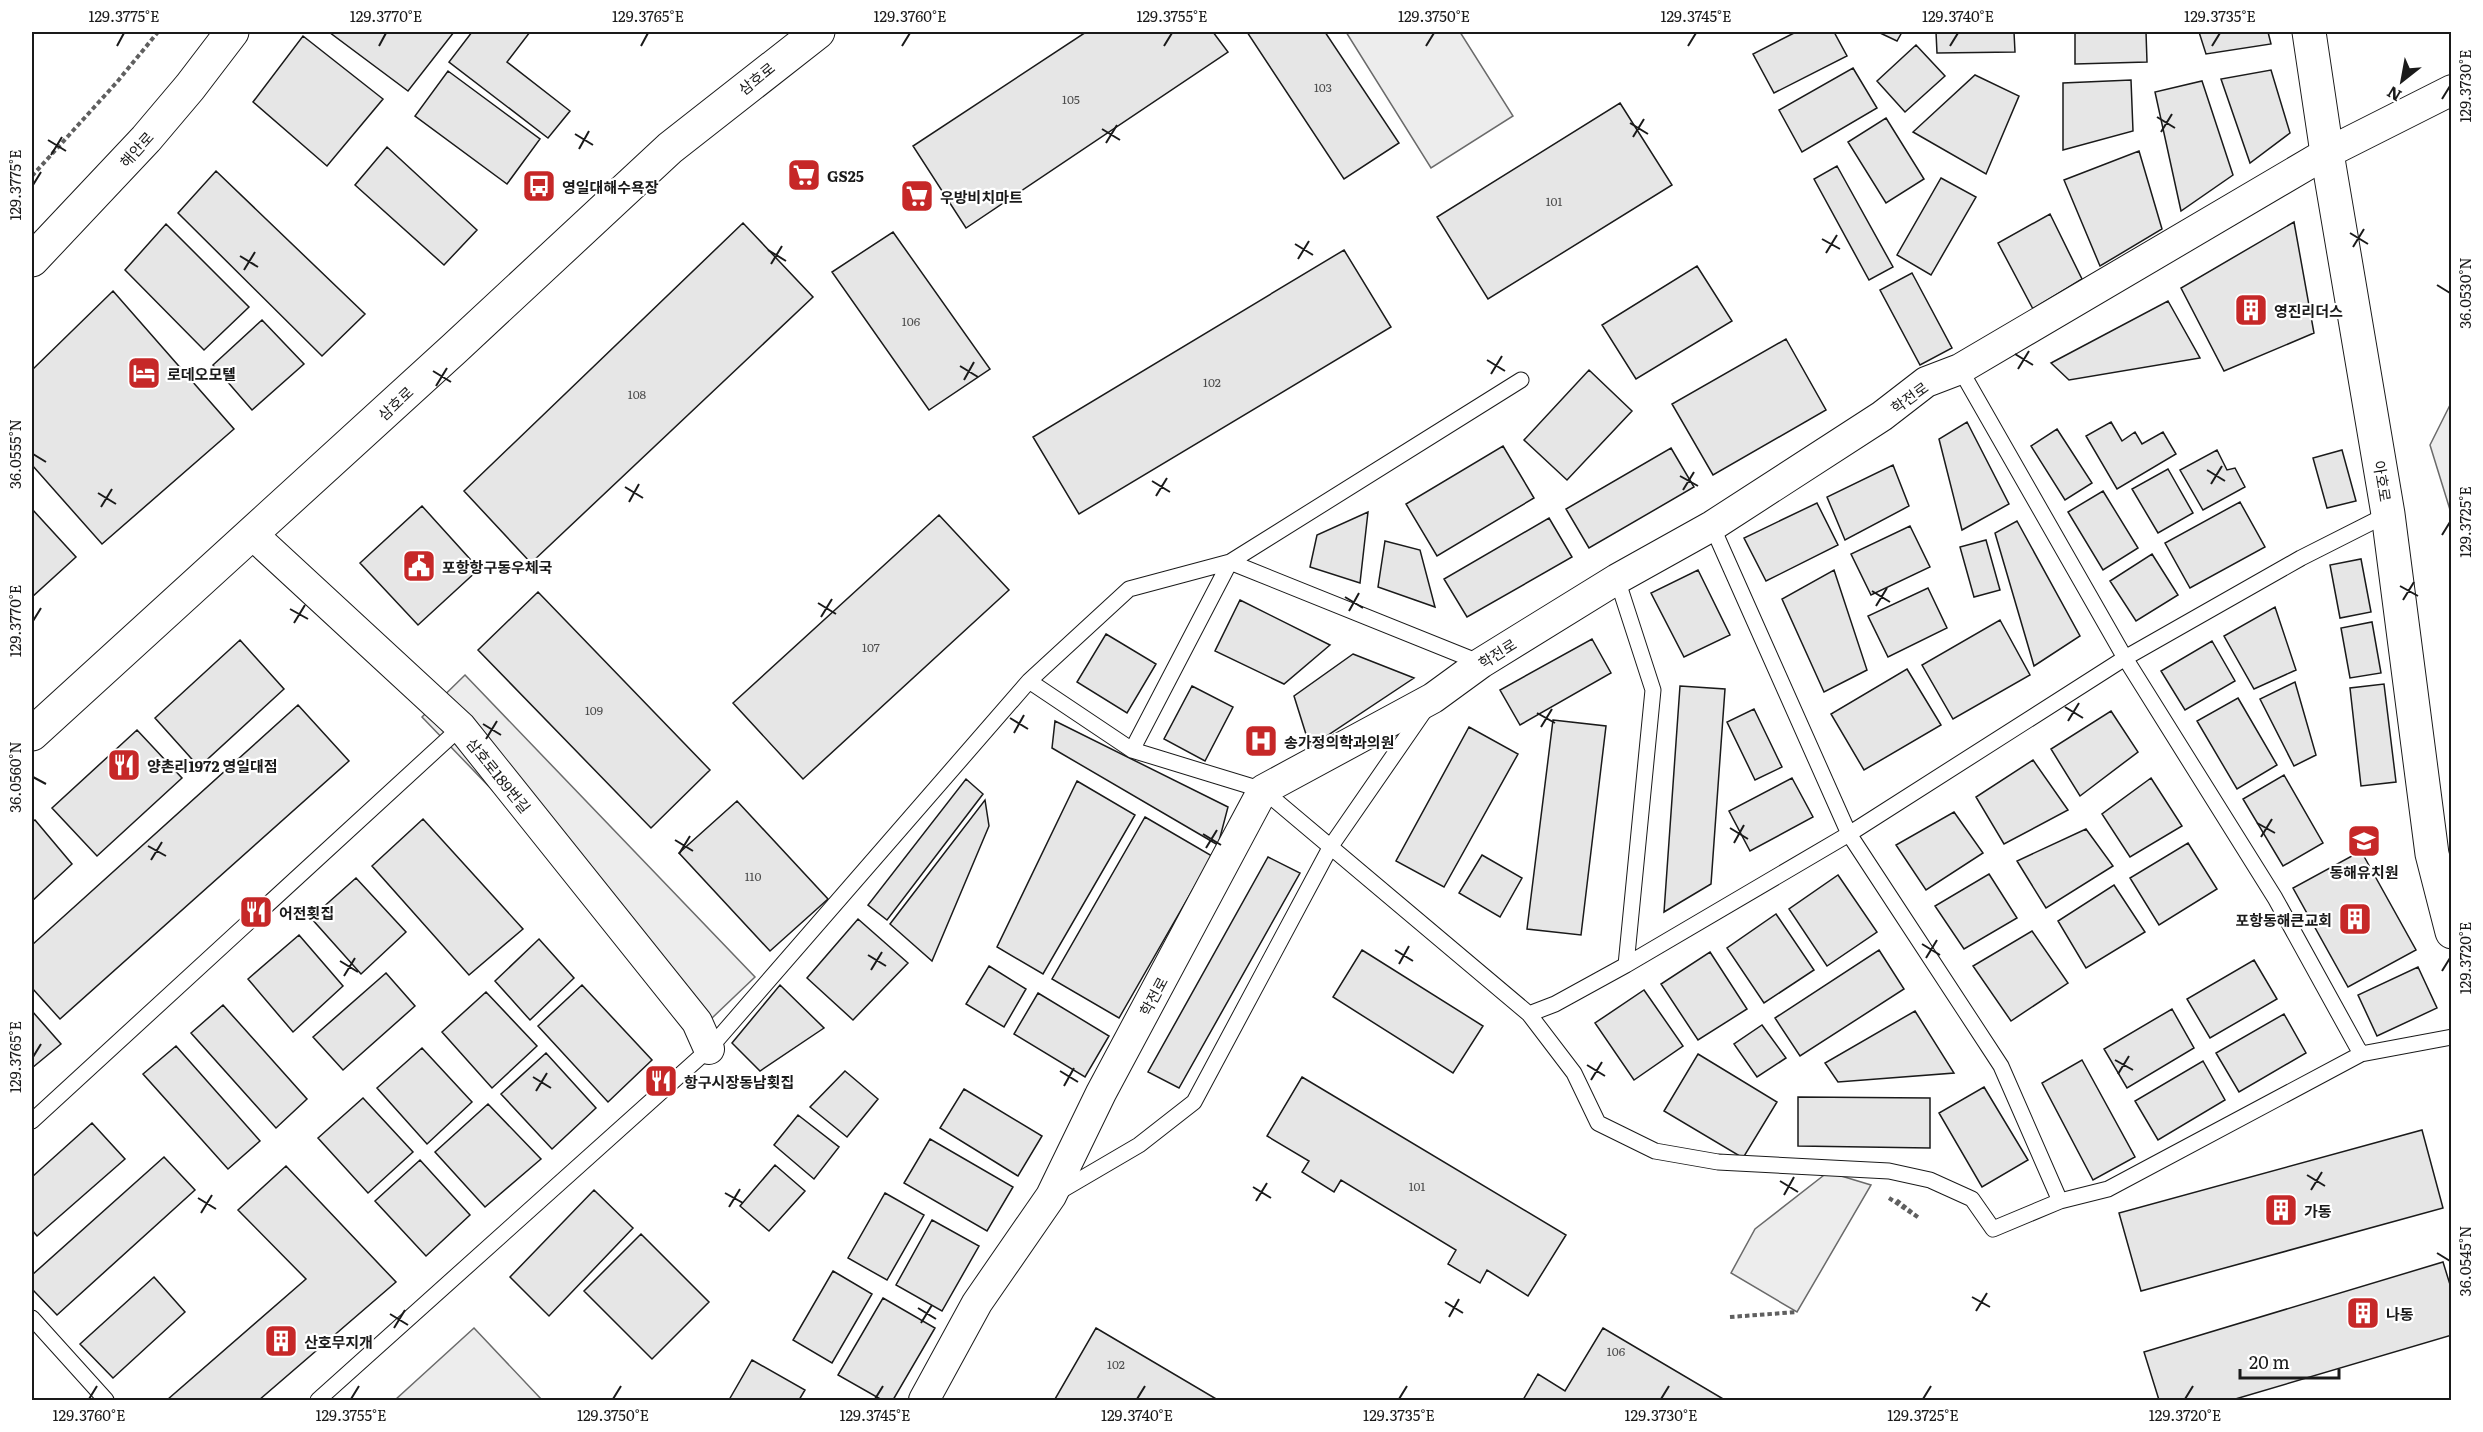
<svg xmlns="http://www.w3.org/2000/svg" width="2483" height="1432" font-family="Literata,'Noto Sans KR',serif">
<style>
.green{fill:#ededed;stroke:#6a6a6a;stroke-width:1.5}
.building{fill:#e6e6e6;stroke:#1a1a1a;stroke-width:1.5}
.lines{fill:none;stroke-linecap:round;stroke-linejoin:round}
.lane-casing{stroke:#1a1a1a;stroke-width:17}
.street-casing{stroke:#1a1a1a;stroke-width:32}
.secondary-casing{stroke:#1a1a1a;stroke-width:35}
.primary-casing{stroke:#1a1a1a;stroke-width:35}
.path{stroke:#5f5f5f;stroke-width:4;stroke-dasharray:4.5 3;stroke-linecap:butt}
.lane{stroke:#fff;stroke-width:15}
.street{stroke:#fff;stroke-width:30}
.secondary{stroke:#fff;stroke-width:33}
.primary{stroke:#fff;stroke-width:33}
.ticks{fill:none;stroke:#1a1a1a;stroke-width:2}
.labels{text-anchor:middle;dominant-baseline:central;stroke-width:4.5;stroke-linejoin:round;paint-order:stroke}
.number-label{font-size:12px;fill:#4d4d4d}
.street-label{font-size:15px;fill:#1a1a1a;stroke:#fff}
.poi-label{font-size:15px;font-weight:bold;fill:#1a1a1a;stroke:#fff;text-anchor:start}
.neatline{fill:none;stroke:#1a1a1a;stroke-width:2}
.ticks-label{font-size:15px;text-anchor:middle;fill:#1a1a1a}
</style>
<rect width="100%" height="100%" fill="#fff"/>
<!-- green -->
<path class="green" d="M1346 32H1460L1513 116 1431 168Z
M2451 403V513L2430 445Z
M465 675 755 977 712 1018 422 717Z
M1828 1172 1871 1185 1797 1312 1731 1273 1755 1229Z
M474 1328 542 1400H395Z"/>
<!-- building -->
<path class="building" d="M329 32H454L408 91Z
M472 32H530L507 62 570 111 548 138 449 62Z
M1086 32H1213L1228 52 966 228 913 146Z
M1247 32H1325L1399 143 1344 179Z
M1796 32H1834L1847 56 1774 93 1753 54Z
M1878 32H1902L1897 41Z
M1936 32H2014L2015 52 1937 53Z
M2075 32H2146L2147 62 2075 64Z
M2199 32H2268L2271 44 2206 54Z
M303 36 383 99 327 166 253 102Z
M1916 45 1945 76 1905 112 1877 81Z
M1853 68 1877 108 1802 152 1779 110Z
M2271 70 2290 133 2250 163 2221 79Z
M448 71 540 139 507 184 415 116Z
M1975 75 2019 96 1986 174 1913 132Z
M2131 80 2133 131 2063 150V83Z
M2202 81 2233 175 2181 211 2155 92Z
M1620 103 1672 185 1488 299 1437 217Z
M1886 118 1924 179 1886 203 1848 142Z
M387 147 477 230 444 265 355 185Z
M2139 151 2162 229 2100 266 2064 180Z
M1837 166 1893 267 1869 280 1814 179Z
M216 171 365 314 322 356 178 213Z
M1941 178 1976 197 1931 275 1897 255Z
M2050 214 2082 279 2033 309 1998 243Z
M2294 222 2314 333 2224 371 2181 288Z
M743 223 813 297 531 563 464 491Z
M166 224 249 307 204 350 125 270Z
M893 232 990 369 929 410 832 272Z
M1344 250 1391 327 1079 514 1033 437Z
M1697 266 1732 321 1636 379 1602 325Z
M1912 273 1952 348 1920 365 1880 290Z
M113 291 234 429 102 544 32 465V370Z
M2168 301 2200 358 2069 380 2051 363Z
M262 320 304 364 252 410 213 365Z
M1786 339 1826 410 1713 475 1672 404Z
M1589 370 1632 411 1567 480 1524 440Z
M1967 422 2009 504 1962 530 1939 439Z
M2111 422 2122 441 2135 432 2142 444 2163 432 2176 454 2117 489 2086 436Z
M2057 429 2092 483 2065 500 2031 446Z
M1503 446 1534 498 1437 556 1406 504Z
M1671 448 1694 487 1589 548 1566 509Z
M2217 450 2227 470 2235 468 2245 487 2203 510 2180 470Z
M2342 450 2356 501 2327 508 2313 458Z
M1893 465 1909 506 1845 540 1827 497Z
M2168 469 2193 513 2158 533 2132 489Z
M2103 491 2138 548 2103 570 2068 512Z
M2240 502 2265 547 2190 588 2165 543Z
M1817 503 1838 545 1766 581 1744 538Z
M422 506 479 569 418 625 360 563Z
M32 509 76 557 32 597Z
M1368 512 1360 583 1310 567 1317 535Z
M939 515 1009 590 803 779 733 703Z
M1549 518 1572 557 1467 617 1444 579Z
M2017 521 2080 636 2034 666 1995 533Z
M1910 526 1930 567 1871 595 1851 554Z
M1986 540 2000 590 1974 597 1960 547Z
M1385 541 1420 550 1435 607 1378 587Z
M2152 554 2178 595 2136 621 2110 581Z
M2361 559 2371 612 2340 618 2330 565Z
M1698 570 1730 635 1684 657 1651 593Z
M1834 570 1867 670 1824 692 1782 599Z
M1928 588 1947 628 1888 657 1868 616Z
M538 592 710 770 651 828 478 650Z
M1240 600 1330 645 1284 684 1215 651Z
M2275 607 2296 670 2254 689 2224 636Z
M2000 620 2030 675 1953 719 1922 665Z
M2372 622 2381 673 2350 678 2341 628Z
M1106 634 1156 664 1127 713 1077 682Z
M1592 639 1611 673 1520 725 1500 690Z
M240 640 284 689 199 767 155 718Z
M2212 641 2235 681 2185 710 2161 671Z
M1353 654 1414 678 1310 747 1294 696Z
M1907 669 1941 725 1864 770 1831 714Z
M2295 682 2316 755 2294 766 2260 699Z
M2384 684 2396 782 2361 786 2350 688Z
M1192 686 1233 707 1205 761 1164 739Z
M1680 686 1725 689 1711 884 1664 912Z
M2238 698 2277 765 2237 789 2197 721Z
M298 705 349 761 60 1019 32 988V945Z
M1754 709 1782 767 1755 780 1727 722Z
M2111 711 2138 752 2080 796 2051 749Z
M1553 720 1606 726 1581 935 1527 929Z
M1055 721 1228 807 1218 845 1052 748Z
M1469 727 1518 754 1444 887 1396 861Z
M137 730 182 778 97 856 52 808Z
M2033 760 2068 810 2004 844 1976 797Z
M2284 775 2323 843 2283 866 2243 799Z
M1792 778 1813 817 1750 851 1729 811Z
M2151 778 2182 826 2130 857 2102 814Z
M966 779 983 794 887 920 868 905Z
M1077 781 1135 815 1043 974 997 947Z
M985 800 989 826 932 961 890 924Z
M737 801 828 899 770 951 679 853Z
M1954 812 1983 853 1926 890 1896 845Z
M1145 817 1212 856 1119 1018 1052 979Z
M423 819 523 929 469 975 372 866Z
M35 820 72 864 32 901V822Z
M2086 829 2113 866 2046 908 2017 861Z
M2188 843 2217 889 2159 925 2130 878Z
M2361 851 2416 950 2348 987 2293 888Z
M1482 855 1522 878 1500 917 1459 893Z
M1268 857 1300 873 1179 1088 1148 1072Z
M1989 874 2017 918 1964 949 1935 906Z
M1838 875 1877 932 1827 966 1789 909Z
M356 878 406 932 361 974 311 918Z
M2114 885 2145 932 2086 968 2058 921Z
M1776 914 1814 970 1764 1003 1727 948Z
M858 919 908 963 853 1020 807 978Z
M2032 931 2068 983 2011 1021 1973 966Z
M299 935 343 986 293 1032 248 979Z
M539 939 574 978 530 1020 495 981Z
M1362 950 1483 1026 1453 1073 1333 997Z
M1879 950 1904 989 1800 1056 1775 1018Z
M1710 952 1747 1009 1698 1040 1661 984Z
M2254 960 2277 999 2210 1038 2187 999Z
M989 966 1026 989 1004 1027 966 1004Z
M2418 967 2437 1008 2377 1036 2358 995Z
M386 973 415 1006 343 1070 313 1037Z
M582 985 652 1060 608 1102 538 1026Z
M780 985 824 1028 760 1071 732 1043Z
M1644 990 1683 1046 1634 1080 1595 1023Z
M486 992 537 1046 492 1088 442 1032Z
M1038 993 1109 1036 1085 1077 1014 1034Z
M223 1005 307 1099 276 1128 191 1033Z
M2172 1009 2194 1048 2127 1088 2104 1049Z
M32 1011 61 1044 32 1068Z
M1915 1011 1954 1073 1838 1082 1825 1063Z
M2284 1014 2306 1053 2239 1092 2216 1053Z
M1762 1025 1786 1058 1757 1077 1734 1044Z
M176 1046 260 1141 228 1169 143 1074Z
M422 1048 472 1102 427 1144 377 1088Z
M546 1053 596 1108 552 1149 501 1094Z
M1698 1054 1777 1102 1743 1158 1664 1111Z
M2082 1060 2135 1157 2093 1180 2042 1083Z
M2203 1061 2225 1100 2158 1140 2135 1101Z
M845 1071 878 1099 847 1137 810 1107Z
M1302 1077 1566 1235 1528 1296 1487 1270 1480 1283 1448 1264 1456 1250 1341 1180 1334 1192 1302 1172 1309 1161 1267 1136Z
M1984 1087 2028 1160 1982 1187 1939 1113Z
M964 1089 1042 1136 1018 1176 940 1128Z
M1798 1097 1930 1098V1148L1798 1146Z
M363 1098 413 1152 368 1193 318 1138Z
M488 1104 541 1159 485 1207 435 1152Z
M798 1115 839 1147 814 1179 774 1145Z
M92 1123 125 1159 37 1236 32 1230V1177Z
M2422 1130 2443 1208 2141 1291 2119 1213Z
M930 1139 1013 1187 987 1231 904 1183Z
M164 1157 195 1190 57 1315 32 1289V1275Z
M420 1160 470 1215 426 1256 375 1201Z
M775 1165 805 1191 769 1231 740 1206Z
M286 1166 396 1282 259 1400H167L306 1279 238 1210Z
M594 1190 633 1228 549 1316 510 1277Z
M885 1193 924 1215 887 1280 848 1258Z
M932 1220 979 1246 942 1311 896 1285Z
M641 1234 709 1302 652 1359 584 1291Z
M2443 1262 2452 1291V1335L2232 1400H2159L2144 1352Z
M833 1271 872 1294 832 1363 793 1340Z
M154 1277 185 1312 113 1378 80 1344Z
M883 1298 935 1328 893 1400H882L838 1375Z
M1096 1328 1218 1400 1055 1399Z
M1603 1328 1725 1400H1523L1538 1374 1565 1391Z
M752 1360 805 1390 799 1400H729Z"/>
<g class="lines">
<defs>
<path id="lane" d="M1960 369 2125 658 2275 898 2361 1054
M1712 526 1849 834 2001 1066 2060 1201
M1617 579 1653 690 1626 965
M1029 681 1129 589 1230 562 1521 380
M1132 750 1230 562 1481 663
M1529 1014 1555 1004 1626 965 1849 834 2125 658 2301 558 2388 514
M32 1121 461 727
M1057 1193 1139 1145 1194 1102 1331 846 1425 710
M32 1318 106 1400
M318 1400 709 1049 1029 681 1132 750 1263 790 1529 1014 1574 1073 1598 1123 1655 1151 1718 1162 1889 1171 1930 1180 1972 1199 1993 1229 2060 1201 2108 1189 2361 1054 2452 1037"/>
<path id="street" d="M252 534 461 727 697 1022 709 1049
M924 1400 977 1303 1051 1196 1101 1093 1263 790 1433 698 1481 663 1617 579 1712 526 1882 416 1926 382 1960 369 2327 153 2452 90"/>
<path id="secondary" d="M2309 32 2327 153 2388 514 2432 854 2452 932
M32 260 146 139 190 87 232 32"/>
<path id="primary" d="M32 734 455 348 670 148 818 32"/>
</defs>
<!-- lane casing -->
<use href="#lane" class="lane-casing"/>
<!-- street casing -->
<use href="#street" class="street-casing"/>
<!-- secondary casing -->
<use href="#secondary" class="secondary-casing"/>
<!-- primary casing -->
<use href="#primary" class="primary-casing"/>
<!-- path -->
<path class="path" d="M32 176 117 82 158 32
M1889 1198 1919 1218 1895 1199
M1730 1317 1797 1312"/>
<!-- lane -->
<use href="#lane" class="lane"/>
<!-- street -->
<use href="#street" class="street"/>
<!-- secondary -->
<use href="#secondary" class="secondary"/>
<!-- primary -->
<use href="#primary" class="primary"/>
</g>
<!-- ticks -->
<path class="ticks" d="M117 46 124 33M379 46 386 33M641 46 648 33M902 46 910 33M1164 46 1172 33M1426 46 1434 33M1688 46 1696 33M1950 46 1958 33M2212 46 2220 33M2442 99 2450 86M2157 117 2175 128M1630 123 1648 134M1102 129 1120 140M2161 132 2172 114M575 134 593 145M1633 137 1644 119M48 140 66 151M1106 143 1117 125M579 149 589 131M51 155 62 137M33 185 41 172M2350 233 2368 244M1822 239 1840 249M1295 244 1313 255M2353 247 2364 229M768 250 786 261M1826 253 1837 235M240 256 258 267M1298 259 1309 241M771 264 782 246M244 270 255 252M2437 285 2450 293M2015 354 2033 365M1487 360 1505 371M960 366 978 377M2018 369 2029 351M433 371 451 382M1491 374 1502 356M964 380 974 362M436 386 447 368M33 454 46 462M2207 470 2225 481M1680 476 1698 486M1152 481 1170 492M2211 484 2222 466M625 487 643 498M1683 490 1694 472M98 493 116 504M1156 496 1167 478M629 502 639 484M101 507 112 489M2442 535 2450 522M2400 586 2418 596M1872 591 1890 602M1345 597 1363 608M2403 600 2414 582M818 603 836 614M1876 606 1887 588M290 609 308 619M1349 611 1359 593M821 617 832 599M33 621 41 608M294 623 305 605M2065 707 2083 718M1537 713 1555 723M1010 718 1028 729M2068 721 2079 703M483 724 501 735M1541 727 1552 709M1014 733 1024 715M486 739 497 721M33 777 46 784M2257 823 2275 833M1730 828 1748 839M1203 834 1221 845M2261 837 2272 819M675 840 693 851M1734 843 1744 825M148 846 166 856M1206 848 1217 830M679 854 690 836M151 860 162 842M1922 944 1940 955M1395 950 1413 961M868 955 886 966M1926 958 1937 940M340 961 358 972M1399 964 1409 946M871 970 882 952M2442 971 2450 958M344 976 355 958M33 1057 41 1044M2115 1060 2133 1070M1587 1065 1605 1076M1060 1071 1078 1082M2118 1074 2129 1056M533 1077 551 1088M1591 1080 1602 1062M1064 1086 1074 1068M536 1091 547 1073M2307 1175 2325 1186M1780 1181 1798 1192M1253 1187 1271 1198M2311 1190 2322 1172M725 1193 743 1203M1784 1195 1794 1177M198 1198 216 1209M1256 1201 1267 1183M729 1207 740 1189M201 1213 212 1195M2437 1253 2450 1261M1972 1297 1990 1307M1445 1302 1463 1313M918 1308 936 1319M1976 1311 1987 1293M390 1314 408 1325M1449 1317 1459 1299M921 1323 932 1305M394 1328 405 1310M89 1399 97 1386M351 1399 359 1386M613 1399 621 1386M875 1399 883 1386M1137 1399 1145 1386M1399 1399 1407 1386M1661 1399 1669 1386M1923 1399 1931 1386M2185 1399 2193 1386"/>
<!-- icons -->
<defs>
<symbol id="supermarket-square" viewBox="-11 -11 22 22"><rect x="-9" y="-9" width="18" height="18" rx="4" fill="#c62828" stroke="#fff"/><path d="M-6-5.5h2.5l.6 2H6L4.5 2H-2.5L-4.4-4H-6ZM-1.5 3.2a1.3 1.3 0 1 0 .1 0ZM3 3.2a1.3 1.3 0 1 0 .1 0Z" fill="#fff"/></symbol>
<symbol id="bus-square" viewBox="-11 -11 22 22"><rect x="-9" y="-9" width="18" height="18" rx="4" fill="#c62828" stroke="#fff"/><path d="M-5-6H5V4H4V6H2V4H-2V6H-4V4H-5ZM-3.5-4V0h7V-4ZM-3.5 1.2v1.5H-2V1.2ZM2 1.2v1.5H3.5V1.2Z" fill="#fff"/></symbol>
<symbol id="building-square" viewBox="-11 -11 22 22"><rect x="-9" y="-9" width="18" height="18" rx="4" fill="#c62828" stroke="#fff"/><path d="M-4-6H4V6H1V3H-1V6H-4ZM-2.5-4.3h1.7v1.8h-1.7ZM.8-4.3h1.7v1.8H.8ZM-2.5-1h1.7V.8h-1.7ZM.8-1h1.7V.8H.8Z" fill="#fff"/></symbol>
<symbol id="hotel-square" viewBox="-11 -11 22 22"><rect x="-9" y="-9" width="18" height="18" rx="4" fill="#c62828" stroke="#fff"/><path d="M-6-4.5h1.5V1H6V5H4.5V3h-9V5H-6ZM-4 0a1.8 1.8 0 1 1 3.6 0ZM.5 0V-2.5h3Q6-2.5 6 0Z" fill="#fff"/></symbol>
<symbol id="civic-square" viewBox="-11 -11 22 22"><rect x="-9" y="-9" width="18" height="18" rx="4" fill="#c62828" stroke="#fff"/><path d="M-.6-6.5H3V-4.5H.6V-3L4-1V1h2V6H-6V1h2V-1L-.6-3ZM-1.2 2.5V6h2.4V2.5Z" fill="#fff"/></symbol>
<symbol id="hospital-square" viewBox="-11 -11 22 22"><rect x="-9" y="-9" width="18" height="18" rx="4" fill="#c62828" stroke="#fff"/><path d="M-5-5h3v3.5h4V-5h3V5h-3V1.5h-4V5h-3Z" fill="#fff"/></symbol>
<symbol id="restaurant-square" viewBox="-11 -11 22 22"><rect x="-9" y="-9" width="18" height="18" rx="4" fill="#c62828" stroke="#fff"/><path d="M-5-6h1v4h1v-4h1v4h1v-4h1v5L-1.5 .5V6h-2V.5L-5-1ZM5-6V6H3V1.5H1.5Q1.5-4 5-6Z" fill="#fff"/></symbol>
<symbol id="school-square" viewBox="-11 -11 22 22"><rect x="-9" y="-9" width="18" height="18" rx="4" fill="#c62828" stroke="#fff"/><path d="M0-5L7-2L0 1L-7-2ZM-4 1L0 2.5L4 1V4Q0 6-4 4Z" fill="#fff"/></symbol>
</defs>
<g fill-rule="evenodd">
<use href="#supermarket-square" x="785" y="156" width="38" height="38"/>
<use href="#bus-square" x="520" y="167" width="38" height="38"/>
<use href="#supermarket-square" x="898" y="177" width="38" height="38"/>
<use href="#building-square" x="2232" y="291" width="38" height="38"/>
<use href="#hotel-square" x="125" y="354" width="38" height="38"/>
<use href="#civic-square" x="400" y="547" width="38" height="38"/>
<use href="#hospital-square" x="1242" y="722" width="38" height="38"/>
<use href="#restaurant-square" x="105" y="746" width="38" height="38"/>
<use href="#school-square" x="2345" y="822" width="38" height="38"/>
<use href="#restaurant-square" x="237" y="893" width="38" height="38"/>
<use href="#building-square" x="2336" y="900" width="38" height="38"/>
<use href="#restaurant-square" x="642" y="1062" width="38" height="38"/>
<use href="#building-square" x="2262" y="1191" width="38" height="38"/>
<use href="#building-square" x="2344" y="1294" width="38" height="38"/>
<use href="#building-square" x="262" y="1322" width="38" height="38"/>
</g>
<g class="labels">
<!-- number labels -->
<g class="number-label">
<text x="1323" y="87">103</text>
<text x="1071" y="99">105</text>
<text x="1554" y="201">101</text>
<text x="911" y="321">106</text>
<text x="1212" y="382">102</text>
<text x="637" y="394">108</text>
<text x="871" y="647">107</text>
<text x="594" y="710">109</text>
<text x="753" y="876">110</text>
<text x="1417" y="1186">101</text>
<text x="1616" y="1351">106</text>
<text x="1116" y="1364">102</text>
</g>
<!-- street labels -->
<g class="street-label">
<text transform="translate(756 78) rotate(-39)">삼호로</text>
<text transform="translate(136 149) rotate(-48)">해안로</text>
<text transform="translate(1909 397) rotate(-36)">학전로</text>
<text transform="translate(395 403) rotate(-43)">삼호로</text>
<text transform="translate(2383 481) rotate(81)">아호로</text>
<text transform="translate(1497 653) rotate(-32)">학전로</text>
<text transform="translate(499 775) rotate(51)">삼호로189번길</text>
<text transform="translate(1153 996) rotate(-62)">학전로</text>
</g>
<!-- poi labels -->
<g class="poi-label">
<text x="827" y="175">GS25</text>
<text x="562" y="186">영일대해수욕장</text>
<text x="940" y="196">우방비치마트</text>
<text x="2274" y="310">영진리더스</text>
<text x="167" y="373">로데오모텔</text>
<text x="442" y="566">포항항구동우체국</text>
<text x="1284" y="741">송가정의학과의원</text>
<text x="147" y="765">양촌리1972 영일대점</text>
<text x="2364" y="871" text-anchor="middle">동해유치원</text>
<text x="279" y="912">어전횟집</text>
<text x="2332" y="919" text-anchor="end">포항동해큰교회</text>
<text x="684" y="1081">항구시장동남횟집</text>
<text x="2304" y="1210">가동</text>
<text x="2386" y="1313">나동</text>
<text x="304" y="1341">산호무지개</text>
</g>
</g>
<!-- border -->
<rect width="2483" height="1432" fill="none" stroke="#ffffff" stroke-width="66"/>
<!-- north arrow -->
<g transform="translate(2402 81) rotate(211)" stroke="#ffffff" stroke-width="4.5" paint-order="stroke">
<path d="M0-4.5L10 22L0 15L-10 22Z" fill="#1a1a1a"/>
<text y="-9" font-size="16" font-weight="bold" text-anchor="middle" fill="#1a1a1a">N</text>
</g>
<!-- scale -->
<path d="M2240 1369v9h99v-9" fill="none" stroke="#1a1a1a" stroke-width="3"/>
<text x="2249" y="1369" font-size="18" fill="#1a1a1a" stroke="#ffffff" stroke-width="4.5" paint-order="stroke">20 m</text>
<rect x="33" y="33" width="2417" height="1366" class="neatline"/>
<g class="ticks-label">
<text x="124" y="22">129.3775°E</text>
<text x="386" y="22">129.3770°E</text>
<text x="648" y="22">129.3765°E</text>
<text x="910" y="22">129.3760°E</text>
<text x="1172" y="22">129.3755°E</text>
<text x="1434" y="22">129.3750°E</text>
<text x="1696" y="22">129.3745°E</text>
<text x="1958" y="22">129.3740°E</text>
<text x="2220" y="22">129.3735°E</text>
<text transform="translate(2466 86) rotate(-90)" y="5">129.3730°E</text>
<text transform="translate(16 185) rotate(-90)" y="5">129.3775°E</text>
<text transform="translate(2466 293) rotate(-90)" y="5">36.0530°N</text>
<text transform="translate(16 454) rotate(-90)" y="5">36.0555°N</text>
<text transform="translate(2466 522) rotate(-90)" y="5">129.3725°E</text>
<text transform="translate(16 621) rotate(-90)" y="5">129.3770°E</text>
<text transform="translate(16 777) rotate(-90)" y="5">36.0560°N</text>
<text transform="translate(2466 958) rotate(-90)" y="5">129.3720°E</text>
<text transform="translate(16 1057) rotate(-90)" y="5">129.3765°E</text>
<text transform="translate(2466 1261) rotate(-90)" y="5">36.0545°N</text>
<text x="89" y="1421">129.3760°E</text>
<text x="351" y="1421">129.3755°E</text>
<text x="613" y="1421">129.3750°E</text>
<text x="875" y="1421">129.3745°E</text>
<text x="1137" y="1421">129.3740°E</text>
<text x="1399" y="1421">129.3735°E</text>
<text x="1661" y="1421">129.3730°E</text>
<text x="1923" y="1421">129.3725°E</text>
<text x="2185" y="1421">129.3720°E</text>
</g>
</svg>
